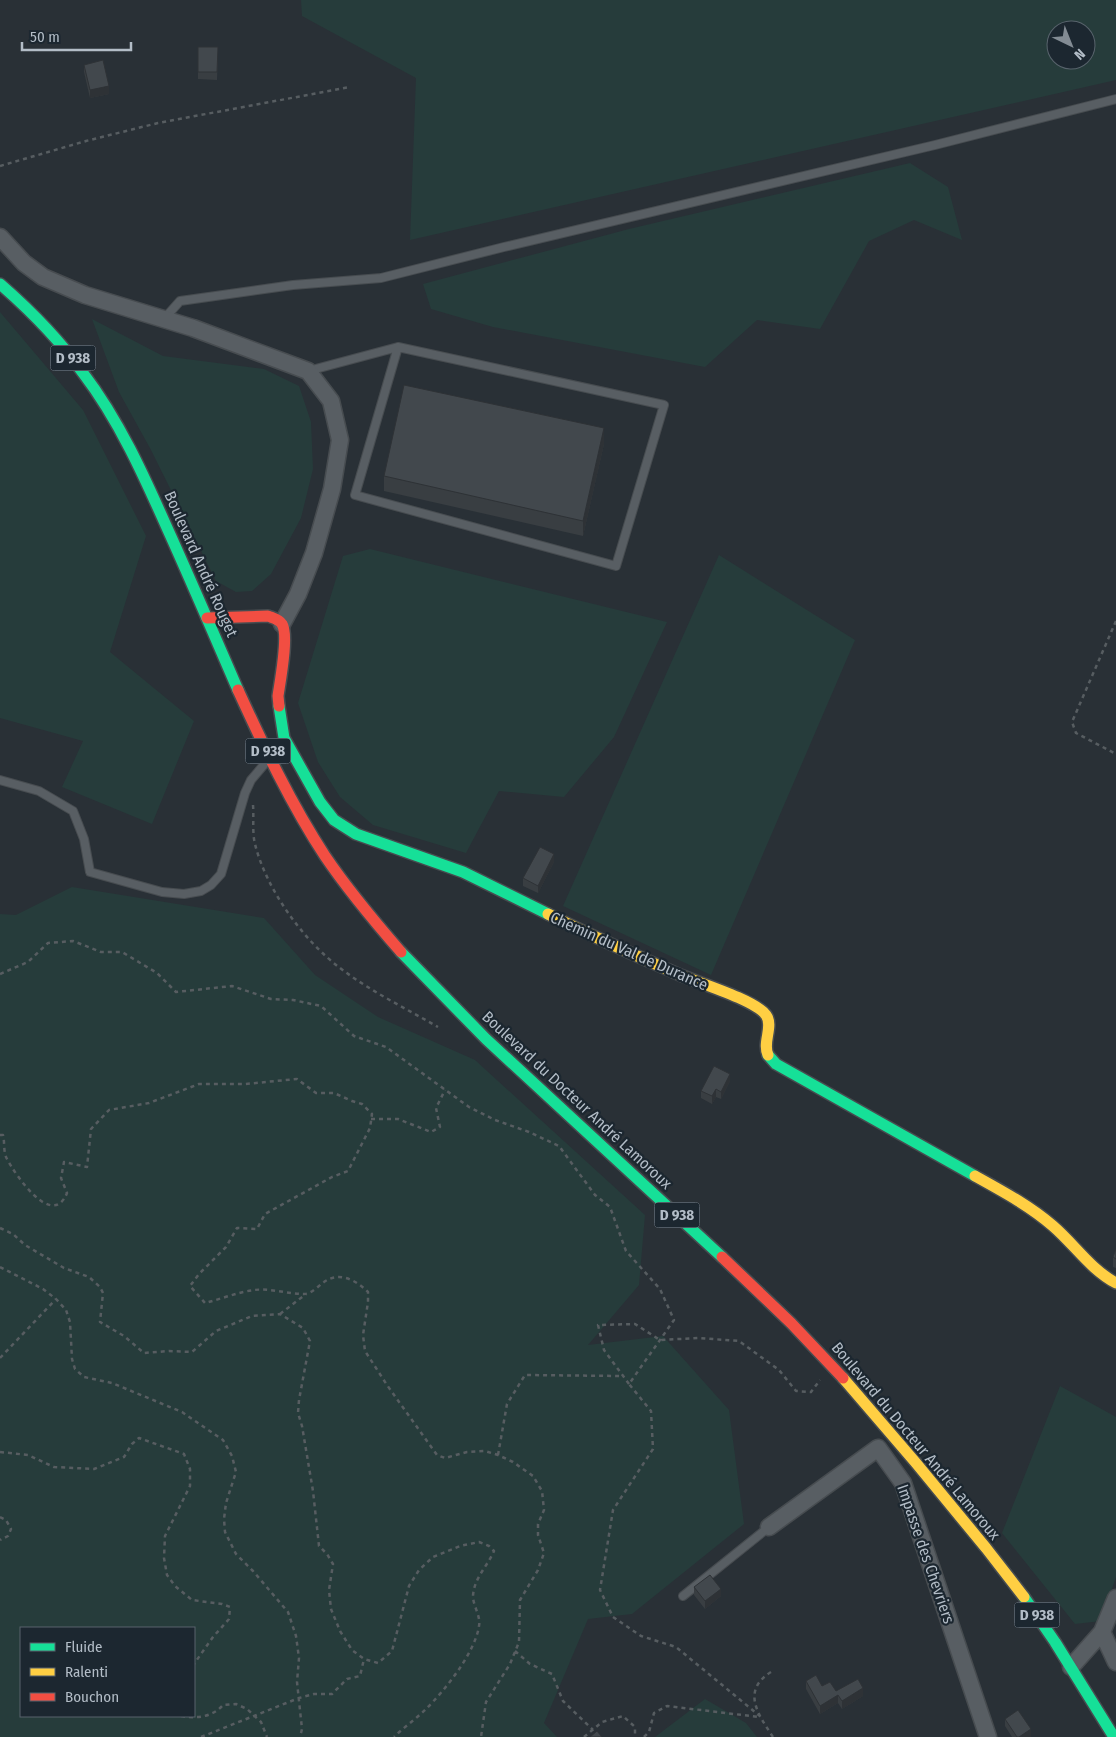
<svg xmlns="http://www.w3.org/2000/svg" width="1116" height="1737" font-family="'Fira Sans Condensed',sans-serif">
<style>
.green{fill:#263c3b;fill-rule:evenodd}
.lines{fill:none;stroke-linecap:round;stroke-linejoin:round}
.lane-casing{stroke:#474c50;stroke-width:10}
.street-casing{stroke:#474c50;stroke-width:19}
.fast-casing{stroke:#474c50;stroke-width:14}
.slow-casing{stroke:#474c50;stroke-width:14}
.jam-casing{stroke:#474c50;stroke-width:14}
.path{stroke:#575d61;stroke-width:2.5;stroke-dasharray:4 4;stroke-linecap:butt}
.lane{stroke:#585e63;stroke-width:8}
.street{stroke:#585e63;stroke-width:16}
.fast{stroke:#16e098;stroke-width:11}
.slow{stroke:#ffcf43;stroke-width:11}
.jam{stroke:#f24e42;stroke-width:11}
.wall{fill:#393e42}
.shaded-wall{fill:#2e3236}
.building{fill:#42484d;stroke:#2e3236}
.labels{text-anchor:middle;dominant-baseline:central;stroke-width:4.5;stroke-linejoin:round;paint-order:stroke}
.shield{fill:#1c2730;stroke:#86909a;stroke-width:1}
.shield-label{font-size:15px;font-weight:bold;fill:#b3bdc7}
.street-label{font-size:16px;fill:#b3bdc7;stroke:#1c2730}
</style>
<rect width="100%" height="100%" fill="#293036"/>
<!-- green -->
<path class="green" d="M301 0H1116V80L410 240 416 78 302 16ZM1056 30H1086V60H1056Z
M910 163 948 187 962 240 914 220 869 241 820 329 757 320 705 367 493 327 431 309 423 284 629 229Z
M0 312 83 410 146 536 110 652 194 721 152 824 62 787 83 741 0 718Z
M92 319 163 356 264 369 299 386 311 422 313 469 301 518 271 574 252 591 236 592 216 581 151 450 119 392Z
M370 549 667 622 614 737 564 797 499 791 466 853 373 825 340 797 318 762 298 703 343 556Z
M719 555 855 640 711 975 563 906Z
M72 887 264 918 315 975 378 1017 475 1060 645 1215 639 1285 588 1345 663 1336 729 1410 744 1524 632 1614 588 1619 544 1723 557 1737H0V914L16 915ZM21 1628H194V1716H21Z
M1060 1386 1116 1417V1577L1101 1621 1075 1624 1002 1533Z
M705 1699 746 1723 757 1737H655Z"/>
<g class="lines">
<defs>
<path id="lane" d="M164 319 180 301 293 285 381 278 504 247 935 145 1116 99
M308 371 398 347 355 495 616 566 664 405 398 347
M0 780 39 791 73 811 84 839 90 872 162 892 184 894 201 891 211 885 221 874 245 793 251 780 268 760
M683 1596 769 1527"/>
<path id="street" d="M0 237 24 263 43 277 85 295 193 328 308 371 331 401 340 440 332 489 314 553 298 594 282 624
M769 1527 878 1448 903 1483 988 1737
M1102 1632 1116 1662
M1071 1667 1102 1632 1116 1598"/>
<path id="fast" d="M0 284C31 311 59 339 83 373 119 420 144 476 168 530 192 583 215 637 238 690
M279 706 284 738 320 802 334 820 356 834 463 872 548 914
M401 952 486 1039 722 1257
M768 1055 776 1064 975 1176
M1024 1597 1055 1642 1114 1737"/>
<path id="slow" d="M548 914C591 936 635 955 680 975 699 983 755 1000 766 1015 774 1026 762 1042 768 1055
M975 1176C1002 1191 1030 1206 1053 1226 1075 1245 1090 1269 1116 1283
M843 1378 916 1463 986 1548 1024 1597"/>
<path id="jam" d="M207 618 268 616C273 618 279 619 282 624 289 635 280 682 278 696L279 706
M238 690C264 747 291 804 325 856 348 890 374 921 401 952
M722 1257 791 1323 843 1378"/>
</defs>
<!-- lane casing -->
<use href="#lane" class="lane-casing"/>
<!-- street casing -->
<use href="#street" class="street-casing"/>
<!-- fast casing -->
<use href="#fast" class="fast-casing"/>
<!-- slow casing -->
<use href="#slow" class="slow-casing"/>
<!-- jam casing -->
<use href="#jam" class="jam-casing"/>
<!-- path -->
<path class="path" d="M0 166 86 141 158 123 350 87
M1116 621 1072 722 1076 733 1116 754
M253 805C254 818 252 832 255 844 266 889 303 940 340 968 370 991 405 1008 438 1027
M0 974 28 962 48 943 73 941 101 952H122L157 973 176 992 232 986 271 999 293 1000 321 1006 354 1036 386 1047 469 1107 495 1120 529 1132 559 1146 595 1195 610 1207 626 1251 660 1289 674 1320 629 1384 651 1411 653 1449 613 1510 600 1590 613 1617 641 1636 676 1647 761 1717
M371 1119H398L431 1132 440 1127 436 1108 445 1090
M0 1135H3C5 1143 3 1152 7 1159 15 1174 52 1230 67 1193L61 1178 64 1162 87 1167 91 1129 109 1110 149 1103 199 1084H245L297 1079 316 1093H334L352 1101 362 1104 372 1114 370 1128 348 1171 332 1177 265 1214 257 1229 237 1228 226 1247 199 1274 190 1286 205 1303C221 1299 238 1292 254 1290 271 1288 288 1294 304 1294 312 1294 318 1286 324 1282 339 1271 356 1280 368 1292V1302L363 1335 365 1351 387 1385 437 1455 445 1458 467 1452 485 1451 498 1455 513 1462 533 1476 542 1491 544 1510 538 1524V1535L544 1553 538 1570 520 1600 519 1642 510 1664 486 1702 481 1737
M0 1228 13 1234 25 1245 64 1268 89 1277 100 1287 103 1293 100 1322 124 1336 144 1353 169 1351 192 1352 216 1331 252 1316 280 1314 303 1328 310 1341 299 1400 298 1413 302 1426 313 1491 319 1546 327 1554 333 1564 329 1590 331 1609 340 1631 352 1650 364 1659 378 1663 392 1651 409 1586 419 1570 433 1557 460 1546 479 1542 489 1546 494 1551C487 1567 474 1578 473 1596 473 1606 481 1616 479 1626 475 1653 445 1690 426 1709 416 1719 404 1727 394 1737
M0 1267 43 1289 56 1299 66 1310 70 1322 72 1359 75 1369 84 1377 112 1383 182 1412 223 1440 232 1456 236 1472 226 1503 224 1519 225 1532 236 1554 253 1571 288 1612 296 1636 299 1658 297 1682 302 1729 300 1737
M280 1314 306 1294
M0 1358 56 1299
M629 1384 604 1350 598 1325 635 1324 660 1340 699 1338 739 1341 779 1370 796 1391 811 1392 820 1380
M0 1452 28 1455 54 1467 94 1469 124 1457 132 1444 139 1438 184 1454 190 1469V1486L165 1536 164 1558 167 1575 175 1586 192 1600 222 1604 230 1607 229 1619 213 1637 194 1664
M498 1455 507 1404 525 1375 623 1376
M0 1517 6 1520 11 1529 8 1536 0 1540
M515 1651 530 1664 552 1674 563 1701 593 1730
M771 1672C741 1691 758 1714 773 1737
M181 1716C196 1719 213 1717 223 1705L236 1704 247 1709 261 1722 267 1737
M201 1737 299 1698 314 1694H332L347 1679 360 1676 364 1659
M584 1737 602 1722 623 1716 635 1727V1737
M644 1737 649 1732 654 1713 667 1706 759 1717"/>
<!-- lane -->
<use href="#lane" class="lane"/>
<!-- street -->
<use href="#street" class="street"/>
<!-- fast -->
<use href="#fast" class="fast"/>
<!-- slow -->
<use href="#slow" class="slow"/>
<!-- jam -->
<use href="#jam" class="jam"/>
</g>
<!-- wall -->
<path class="wall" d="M198 47H218L217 80 198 79Z
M84 65 109 94 90 98 84 72Z
M604 444 583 536 384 491V476Z
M554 862 538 893 523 886V878Z
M730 1081 721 1099 716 1097 712 1104 701 1098V1091Z
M1116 1249V1268L1113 1267V1257Z
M694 1587 721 1596 705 1609 694 1595Z
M806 1681 836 1691 863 1696 842 1709 838 1703 820 1714 806 1689Z
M1005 1719 1031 1737H1012L1005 1726Z"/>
<!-- shaded-wall -->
<path class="shaded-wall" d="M109 86V94L90 98V90Z
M604 428V444L583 536V521Z
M554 854V862L538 893V886Z
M730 1074V1081L721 1099V1092Z
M716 1089V1097L712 1104V1096Z
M721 1589V1596L705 1609V1601Z
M863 1688V1696L842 1709V1701Z
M838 1695V1703L820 1714V1706Z
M1031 1729V1737H1019Z"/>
<!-- building -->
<path class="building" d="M198 47H218L217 72H198Z
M103 60 109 86 90 90 84 65Z
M404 385 604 428 583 521 384 476Z
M540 847 554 854 538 886 523 878Z
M714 1066 730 1074 721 1092 716 1089 712 1096 701 1091Z
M1116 1249V1259L1113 1257Z
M710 1575 721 1589 705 1601 694 1587Z
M816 1675 822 1686 830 1682 836 1691 858 1679 863 1688 842 1701 838 1695 820 1706 806 1681Z
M1018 1710 1031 1729 1019 1737H1017L1005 1719Z
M597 1731 602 1737H590Z"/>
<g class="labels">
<!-- shield labels -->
<g class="shield">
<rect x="50.5" y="345.5" width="45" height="25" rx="4"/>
<rect x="245.5" y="738.5" width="45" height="25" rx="4"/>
<rect x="654.5" y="1202.5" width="45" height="25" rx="4"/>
<rect x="1014.5" y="1602.5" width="45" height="25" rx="4"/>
</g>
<g class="shield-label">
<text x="73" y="358">D 938</text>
<text x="268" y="751">D 938</text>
<text x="677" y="1215">D 938</text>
<text x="1037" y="1615">D 938</text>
</g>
<!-- street labels -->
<g class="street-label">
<text transform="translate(201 564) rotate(66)">Boulevard André Rouget</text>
<text transform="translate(629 951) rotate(24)">Chemin du Val de Durance</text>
<text transform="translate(577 1100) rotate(43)">Boulevard du Docteur André Lamoroux</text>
<text transform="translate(916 1441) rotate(50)">Boulevard du Docteur André Lamoroux</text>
<text transform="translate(926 1554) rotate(71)">Impasse des Chevriers</text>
</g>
</g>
<!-- legend -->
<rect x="20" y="1627" width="175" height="90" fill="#1c2730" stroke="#58636c"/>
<rect x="30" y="1643" width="25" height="8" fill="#16e098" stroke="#58636c"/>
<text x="65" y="1652" font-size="15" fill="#b3bdc7">Fluide</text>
<rect x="30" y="1668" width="25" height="8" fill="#ffcf43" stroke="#58636c"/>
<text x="65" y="1677" font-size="15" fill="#b3bdc7">Ralenti</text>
<rect x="30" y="1693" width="25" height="8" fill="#f24e42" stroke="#58636c"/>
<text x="65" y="1702" font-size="15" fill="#b3bdc7">Bouchon</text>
<!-- north arrow -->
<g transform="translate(1071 45) rotate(137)"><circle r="24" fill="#1c2730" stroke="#58636c"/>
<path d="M0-4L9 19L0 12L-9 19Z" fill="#838c94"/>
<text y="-8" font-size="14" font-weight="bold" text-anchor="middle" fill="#b3bdc7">N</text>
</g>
<!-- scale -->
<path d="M22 42v8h109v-8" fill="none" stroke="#b3bdc7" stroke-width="2.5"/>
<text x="30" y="42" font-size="15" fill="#b3bdc7" stroke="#1c2730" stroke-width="4" paint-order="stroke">50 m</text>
</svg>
